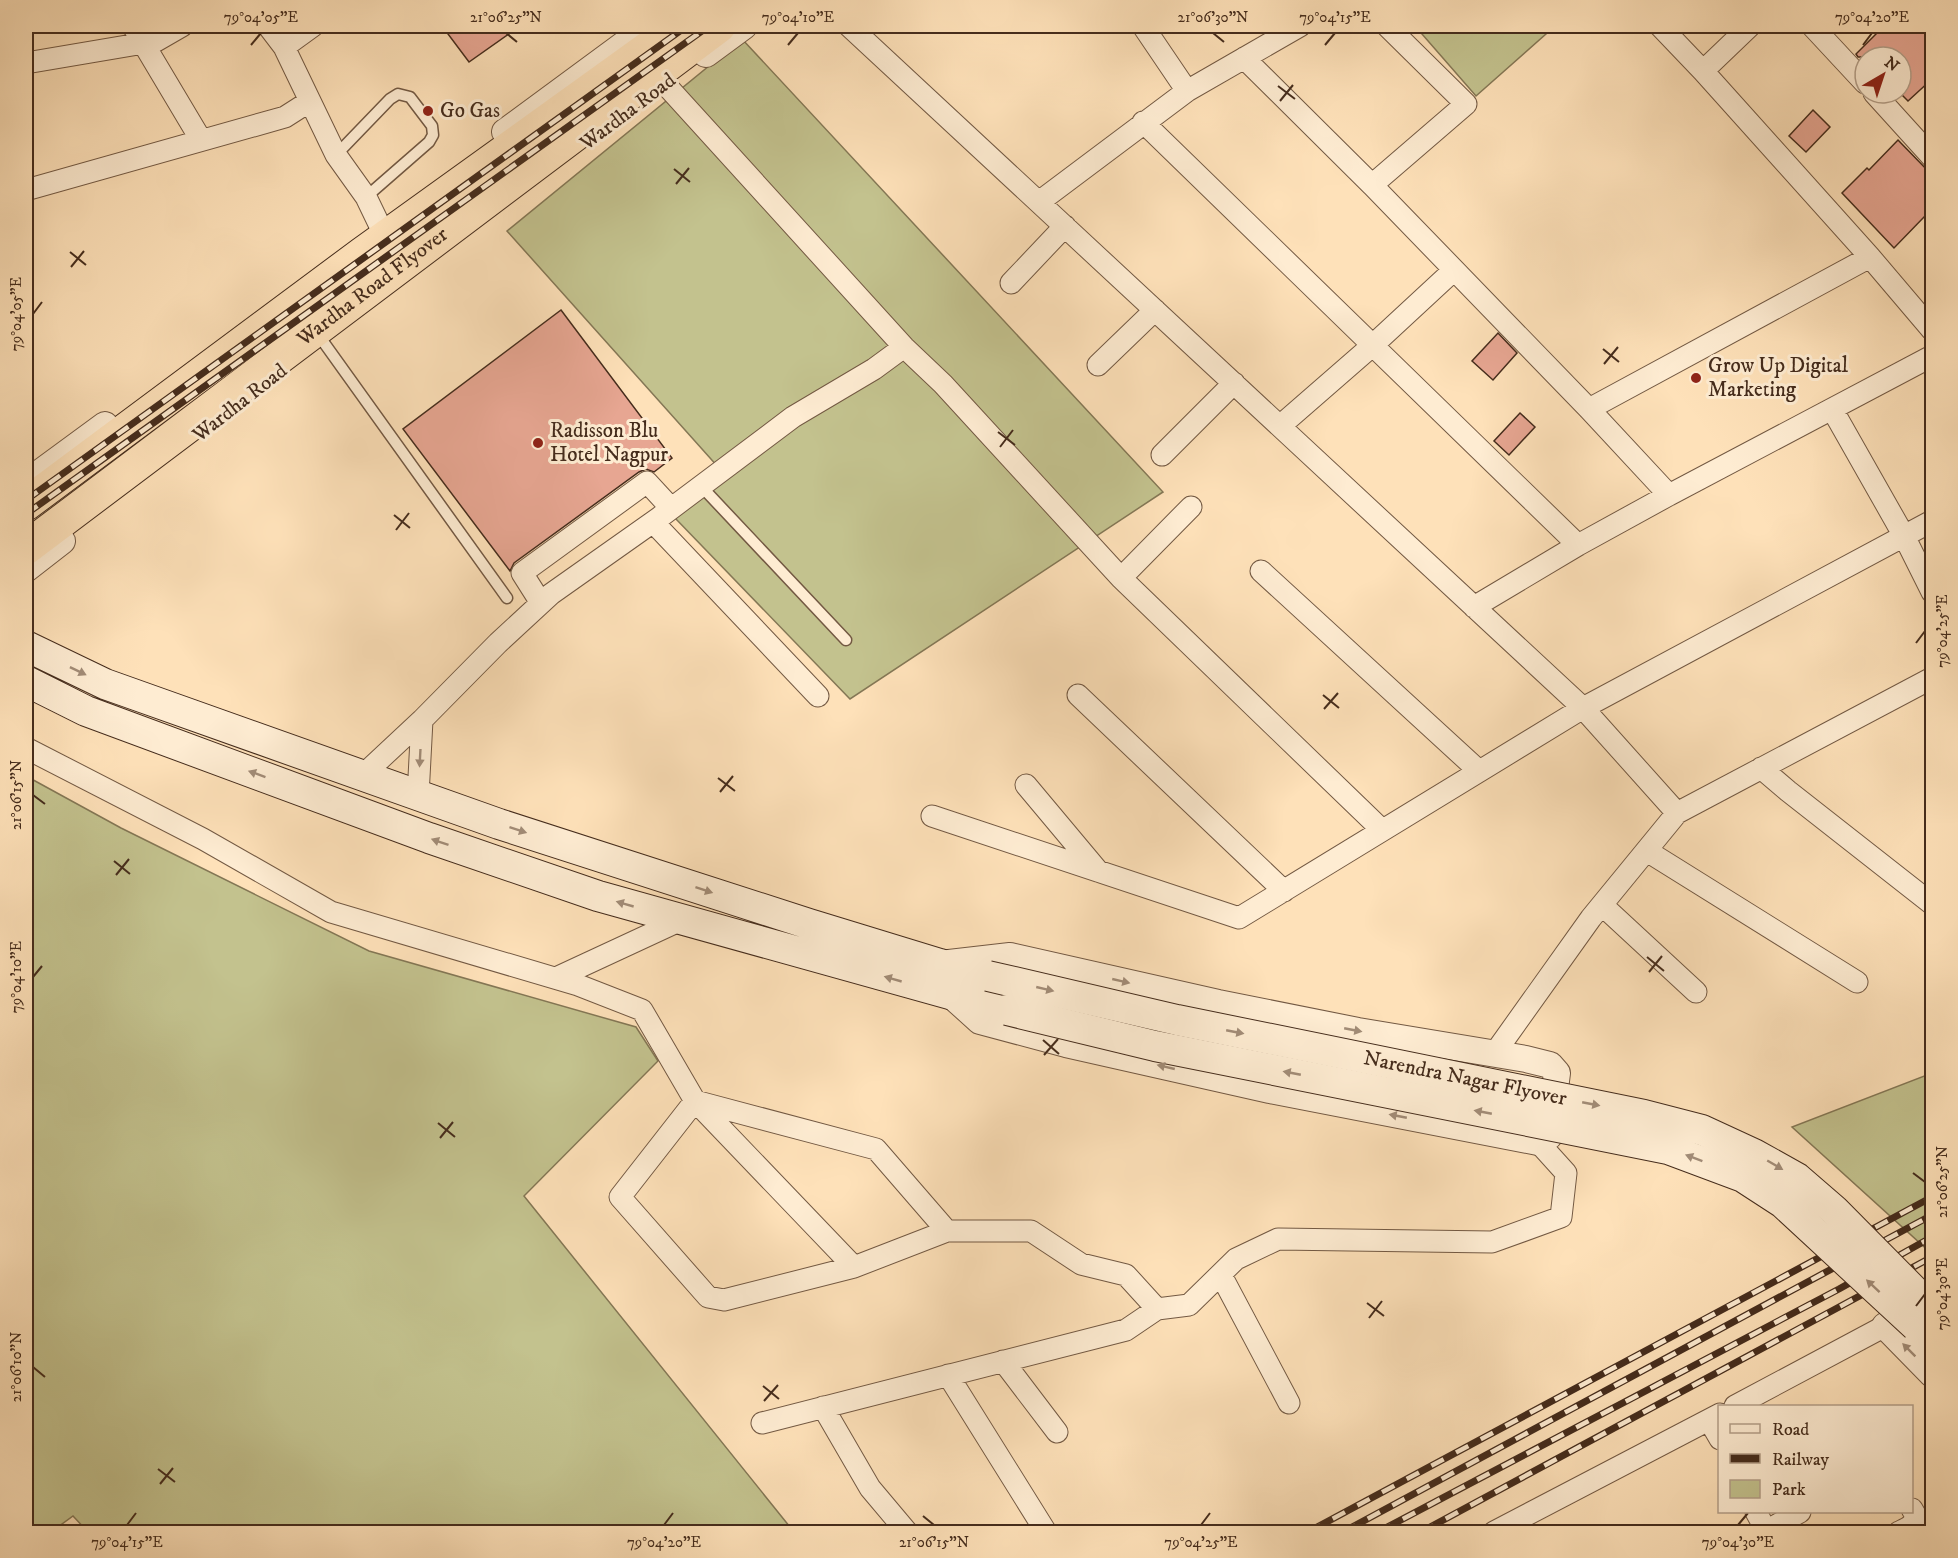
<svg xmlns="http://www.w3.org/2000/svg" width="1958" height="1558" font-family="'IM FELL DW Pica',serif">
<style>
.green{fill:#c3c28e;stroke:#847755;stroke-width:1.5}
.building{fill:#e7a692;stroke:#452c1c;stroke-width:1.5}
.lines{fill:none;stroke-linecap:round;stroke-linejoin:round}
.service-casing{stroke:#735943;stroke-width:13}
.minor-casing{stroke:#735943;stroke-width:23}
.tertiary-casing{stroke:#735943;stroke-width:28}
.secondary-casing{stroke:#452c1c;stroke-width:32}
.trunk-casing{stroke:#452c1c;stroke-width:35}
.service{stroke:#feecd2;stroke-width:10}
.minor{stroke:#feecd2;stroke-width:21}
.tertiary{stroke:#feecd2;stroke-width:26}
.secondary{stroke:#feecd2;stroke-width:30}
.trunk{stroke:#fee1b9;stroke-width:33}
.rail-casing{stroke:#452c1c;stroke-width:7}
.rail{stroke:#feecd2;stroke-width:4.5;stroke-dasharray:14;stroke-linecap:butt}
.secondary-bridge-casing{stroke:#452c1c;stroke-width:32;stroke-linecap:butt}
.secondary-bridge{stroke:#feecd2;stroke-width:30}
.oneway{fill:#a28c77}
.ticks{fill:none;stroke:#452c1c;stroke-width:2}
.poi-dot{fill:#8f2418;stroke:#feecd2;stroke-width:2}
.labels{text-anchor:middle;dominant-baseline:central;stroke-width:6;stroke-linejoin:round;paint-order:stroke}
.poi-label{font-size:21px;fill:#452c1c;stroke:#feecd2;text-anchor:start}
.street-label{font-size:21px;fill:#452c1c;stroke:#feecd2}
.neatline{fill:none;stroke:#452c1c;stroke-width:2}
.ticks-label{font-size:15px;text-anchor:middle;fill:#452c1c}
</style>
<rect width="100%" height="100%" fill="#fee1b9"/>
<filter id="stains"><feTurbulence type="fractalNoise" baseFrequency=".00333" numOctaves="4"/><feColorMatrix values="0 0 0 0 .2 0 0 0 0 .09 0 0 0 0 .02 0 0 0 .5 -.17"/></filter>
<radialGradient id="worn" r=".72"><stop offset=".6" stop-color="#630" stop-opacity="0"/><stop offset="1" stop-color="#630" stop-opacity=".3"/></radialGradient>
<!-- green -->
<path class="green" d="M1415 26H1555L1476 96Z
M742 39 1163 492 850 699 675 518 719 468 507 231Z
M26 776 121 828 369 951 636 1027 658 1061 524 1196 794 1532H88L73 1516 51 1532H26Z
M1932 1073V1254L1792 1127Z"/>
<!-- building -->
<path class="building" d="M442 26H520L469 62Z
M1884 26H1932V79L1908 101 1901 94V57H1858L1856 54Z
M1813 110 1830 127 1806 152 1789 136Z
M1898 140 1932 175V225L1924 217 1894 248 1842 193 1867 168 1869 170Z
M561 310 672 458 654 472 646 469 639 472 514 563 510 571 403 429Z
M1498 333 1517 353 1493 380 1472 361Z
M1520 413 1535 427 1509 455 1494 441Z"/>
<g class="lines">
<defs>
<path id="service" d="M336 155 390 99 398 94 410 97 432 126 433 135 429 142 366 197
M322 340 507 598
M701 486 846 640"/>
<path id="minor" d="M133 26 201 140
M268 26 284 47 310 101
M849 26 1583 708 1932 521
M1143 26 1187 91 1300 26
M1387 26 1466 104 1372 185 1589 409 1669 495 1578 545 1474 607
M1660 26 1703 71
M1750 26 1703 71 1870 257 1932 330
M1812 26 1865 83
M284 47 313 26
M1244 58 1372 185
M26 63 156 41 182 26
M665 84 904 347 943 384 1121 578
M1874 93 1932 157
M1143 122 1578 545
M26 190 285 117 310 101 336 155 366 197 379 224
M1039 202 1187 91
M1011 283 1065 226
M1098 365 1155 310
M1589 409 1870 257
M1832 409 1904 536 1932 592
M1280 426 1373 345 1454 270
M1162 455 1234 383
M1669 495 1932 356
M1191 507 1121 578 1382 830
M653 522 818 696
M1261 571 1479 771
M541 603 522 573 647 482 671 508
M1078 695 1284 891
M26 748 203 839 331 912 578 985 642 1010 695 1101 854 1267
M1761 768 1788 791 1932 904
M362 776 422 720 498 643 551 594 660 517 793 417 874 369 904 347
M1026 785 1098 871
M418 796 422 720
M932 816 1239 918 1583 708 1677 813 1932 678
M1647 851 1857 982
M1602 905 1696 992
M556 978 681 920
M1494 1054 1591 918 1677 813
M695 1101 876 1149 947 1231 854 1267 724 1300 708 1297 620 1197Z
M947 1231H1031L1081 1264 1126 1275 1157 1309 1189 1305 1236 1259 1278 1239 1492 1242 1561 1217 1566 1173 1538 1142
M1221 1275 1289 1403
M1003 1361 1057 1432
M948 1375 1046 1532
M1735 1406 1885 1326
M823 1407 870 1488 907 1532
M1709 1420 1720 1439
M762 1423 1126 1330 1157 1309
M1756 1512 1767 1532
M1766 1531 1800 1512
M1494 1532 1720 1414
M1899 1532C1907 1528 1914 1526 1916 1516L1912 1509"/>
<path id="tertiary" d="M706 54 744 26
M505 132 649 26
M26 483 105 425
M26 569 62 541
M949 963 1010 956 1218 1003 1358 1031 1526 1059 1550 1065 1557 1073 1549 1136 1538 1142 1270 1090 1066 1044 980 1021 950 994
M1920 1305 1885 1326 1932 1374"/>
<path id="secondary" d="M26 646 105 684 499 824 809 924 940 964 988 976
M26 681 86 711 429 838 598 896 1007 1010
M1916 1326 1932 1343"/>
<g id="trunk">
<path d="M26 504 362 254 679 26"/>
<path id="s1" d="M26 548 719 26"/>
</g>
</defs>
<!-- service casing -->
<use href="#service" class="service-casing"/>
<!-- minor casing -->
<use href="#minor" class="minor-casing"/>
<!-- tertiary casing -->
<use href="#tertiary" class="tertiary-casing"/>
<!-- secondary casing -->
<use href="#secondary" class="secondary-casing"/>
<!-- trunk casing -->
<use href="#trunk" class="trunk-casing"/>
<!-- service -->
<use href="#service" class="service"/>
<!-- minor -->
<use href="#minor" class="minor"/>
<!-- tertiary -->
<use href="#tertiary" class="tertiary"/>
<!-- secondary -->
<use href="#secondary" class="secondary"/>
<!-- trunk -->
<use href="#trunk" class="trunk"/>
<defs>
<path id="rail" d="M26 500 687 26
M26 514 709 26
M1308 1532 1932 1197
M1343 1532 1932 1215
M1378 1532 1839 1289 1932 1237
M1421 1532 1932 1257"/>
</defs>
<!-- rail casing -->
<use href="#rail" class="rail-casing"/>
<!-- rail -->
<use href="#rail" class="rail"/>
<defs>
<g id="secondary-bridge">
<path id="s2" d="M988 976 1177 1020 1644 1115 1702 1130 1754 1154 1797 1178 1834 1210 1932 1309"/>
<path d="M1007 1010 1155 1046 1668 1149 1743 1177 1783 1203 1916 1326"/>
</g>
</defs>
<!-- secondary-bridge casing -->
<use href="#secondary-bridge" class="secondary-bridge-casing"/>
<!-- secondary-bridge -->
<use href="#secondary-bridge" class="secondary-bridge"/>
</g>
<!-- one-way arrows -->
<defs><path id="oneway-solid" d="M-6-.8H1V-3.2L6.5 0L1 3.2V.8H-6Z" transform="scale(1.5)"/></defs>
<g class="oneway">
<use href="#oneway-solid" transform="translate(78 671) rotate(26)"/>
<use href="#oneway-solid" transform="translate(420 758) rotate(93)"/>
<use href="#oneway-solid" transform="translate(257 774) rotate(-160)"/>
<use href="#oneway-solid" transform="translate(518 830) rotate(18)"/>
<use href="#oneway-solid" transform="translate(440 842) rotate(-161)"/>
<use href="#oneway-solid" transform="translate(704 890) rotate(18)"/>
<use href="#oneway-solid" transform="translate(625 904) rotate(-164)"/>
<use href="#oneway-solid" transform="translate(893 979) rotate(-164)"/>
<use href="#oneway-solid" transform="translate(1121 981) rotate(13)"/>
<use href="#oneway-solid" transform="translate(1045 989) rotate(13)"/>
<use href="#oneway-solid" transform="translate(1353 1030) rotate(11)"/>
<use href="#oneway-solid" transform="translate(1235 1032) rotate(11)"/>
<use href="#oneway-solid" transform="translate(1166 1067) rotate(-167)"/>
<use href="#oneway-solid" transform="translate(1292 1073) rotate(-169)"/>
<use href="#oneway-solid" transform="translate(1591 1104) rotate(11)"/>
<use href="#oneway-solid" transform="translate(1483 1112) rotate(-169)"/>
<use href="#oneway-solid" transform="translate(1398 1116) rotate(-169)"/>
<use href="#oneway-solid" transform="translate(1694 1158) rotate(-159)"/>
<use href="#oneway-solid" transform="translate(1775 1165) rotate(30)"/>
<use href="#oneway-solid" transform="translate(1873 1286) rotate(-137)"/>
<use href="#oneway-solid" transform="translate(1909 1350) rotate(-135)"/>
</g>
<!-- ticks -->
<path class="ticks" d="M506 33 517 42M1213 33 1224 42M251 45 261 33M788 45 798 33M1325 45 1335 33M1863 45 1872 33M1278 86 1295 99M1280 101 1293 85M674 169 690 182M676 184 689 168M70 252 86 265M71 267 84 251M33 314 42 302M1603 349 1619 362M1604 364 1618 347M998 432 1015 445M1000 447 1013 430M394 515 410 528M396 530 409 513M1916 643 1925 631M1323 695 1339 708M1324 709 1338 693M718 778 735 791M720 792 733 776M33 795 45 804M114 861 130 874M116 875 129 859M1647 957 1664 971M1649 972 1662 956M33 977 42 966M1043 1040 1059 1054M1044 1055 1058 1039M438 1123 455 1137M440 1138 453 1122M1913 1173 1925 1182M1367 1303 1384 1316M1916 1306 1925 1294M1369 1318 1382 1301M33 1367 45 1377M763 1386 779 1399M764 1401 778 1385M158 1469 175 1482M160 1484 173 1468M923 1516 934 1525M127 1525 136 1513M664 1525 673 1513M1201 1525 1210 1513M1738 1525 1748 1513"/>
<!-- markers -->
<g class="poi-dot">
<circle cx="428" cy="111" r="6"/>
<circle cx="1696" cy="378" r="6"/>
<circle cx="538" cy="443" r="6"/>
</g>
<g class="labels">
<!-- poi labels -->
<g class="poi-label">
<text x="440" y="111">Go Gas</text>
<text x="1708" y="366">Grow Up Digital<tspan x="1708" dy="24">Marketing</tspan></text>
<text x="550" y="431">Radisson Blu<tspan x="550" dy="24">Hotel Nagpur</tspan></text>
</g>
<!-- street labels -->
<g class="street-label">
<text transform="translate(628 112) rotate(-37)">Wardha Road</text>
<text stroke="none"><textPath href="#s1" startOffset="434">Wardha Road Flyover</textPath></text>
<text transform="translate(240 403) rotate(-38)">Wardha Road</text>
<text stroke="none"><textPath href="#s2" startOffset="488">Narendra Nagar Flyover</textPath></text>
</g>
</g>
<!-- margin -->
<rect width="1958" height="1558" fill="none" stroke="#fee1b9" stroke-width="66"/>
<!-- legend -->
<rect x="1718" y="1405" width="195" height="108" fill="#feecd2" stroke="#b49f89" stroke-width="1.5"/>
<rect x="1730" y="1424" width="30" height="9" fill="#feecd2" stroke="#b49f89" stroke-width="1.5"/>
<text x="1772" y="1435" font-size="18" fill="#452c1c">Road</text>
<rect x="1730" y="1454" width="30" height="9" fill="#452c1c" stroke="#b49f89" stroke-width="1.5"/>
<text x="1772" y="1465" font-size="18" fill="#452c1c">Railway</text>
<rect x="1730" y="1480" width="30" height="18" fill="#c3c28e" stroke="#b49f89" stroke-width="1.5"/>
<text x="1772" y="1495" font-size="18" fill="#452c1c">Park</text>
<!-- north arrow -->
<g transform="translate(1883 75) rotate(39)"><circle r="28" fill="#feecd2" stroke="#b49f89" stroke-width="1.5"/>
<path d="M0-4.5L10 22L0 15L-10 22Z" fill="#8f2418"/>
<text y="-9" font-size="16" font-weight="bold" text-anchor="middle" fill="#452c1c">N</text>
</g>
<rect x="33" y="33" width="1892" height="1492" class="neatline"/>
<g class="ticks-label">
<text x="261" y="22">79°04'05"E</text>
<text x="506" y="22">21°06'25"N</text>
<text x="798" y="22">79°04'10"E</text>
<text x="1213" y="22">21°06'30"N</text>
<text x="1335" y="22">79°04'15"E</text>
<text x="1872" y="22">79°04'20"E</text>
<text transform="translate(16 314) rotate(-90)" y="5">79°04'05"E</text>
<text transform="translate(1942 631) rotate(-90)" y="5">79°04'25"E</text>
<text transform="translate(16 795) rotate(-90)" y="5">21°06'15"N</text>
<text transform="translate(16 977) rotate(-90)" y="5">79°04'10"E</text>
<text transform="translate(1942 1182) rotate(-90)" y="5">21°06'25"N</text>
<text transform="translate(1942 1294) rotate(-90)" y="5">79°04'30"E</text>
<text transform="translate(16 1367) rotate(-90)" y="5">21°06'10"N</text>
<text x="127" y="1547">79°04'15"E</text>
<text x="664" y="1547">79°04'20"E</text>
<text x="934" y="1547">21°06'15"N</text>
<text x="1201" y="1547">79°04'25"E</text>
<text x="1738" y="1547">79°04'30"E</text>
</g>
<rect width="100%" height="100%" filter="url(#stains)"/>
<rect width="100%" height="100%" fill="url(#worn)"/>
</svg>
